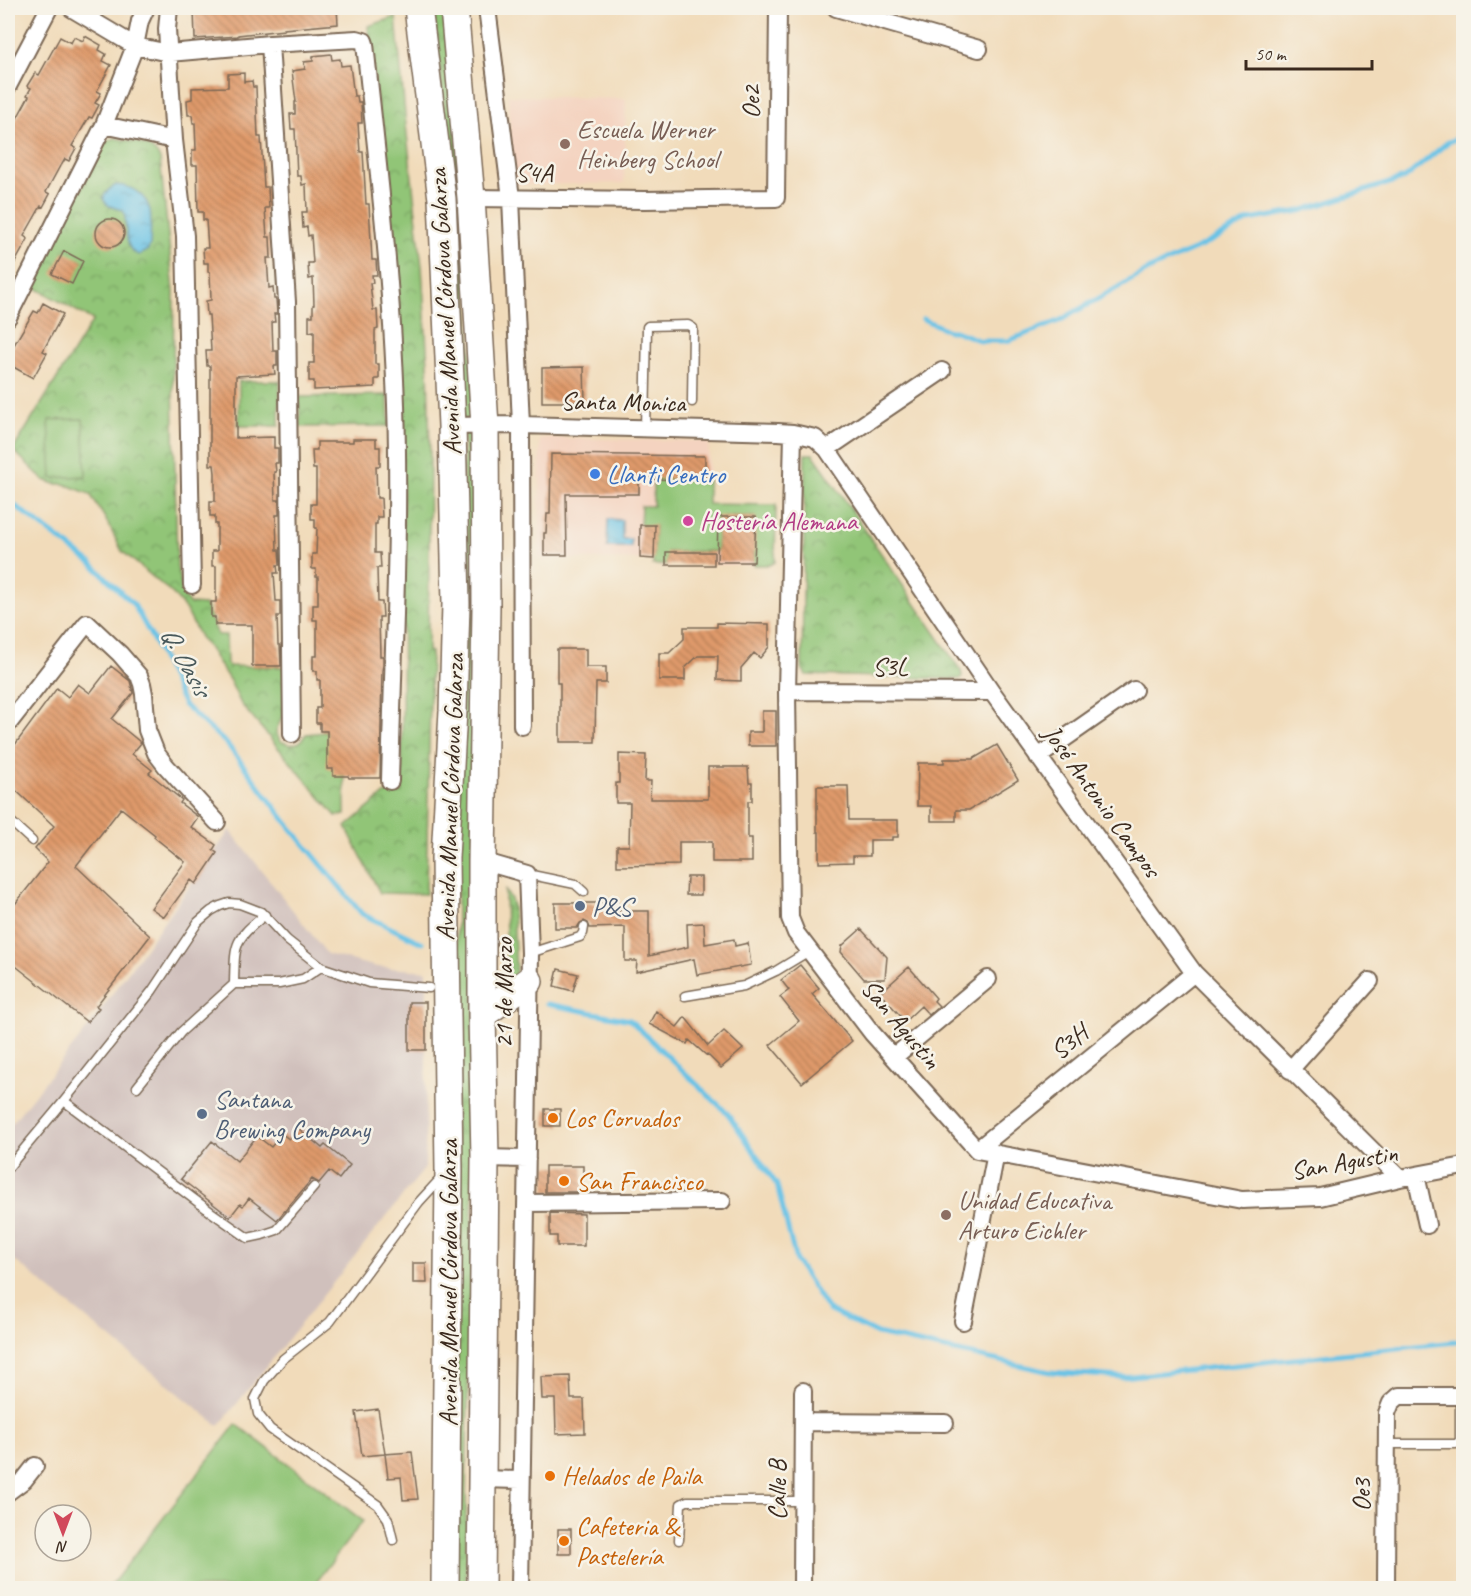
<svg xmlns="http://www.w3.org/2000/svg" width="1471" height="1596" font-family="Caveat,sans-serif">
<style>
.built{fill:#f4d3c0}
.industrial{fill:#d0c0bc}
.grass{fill:url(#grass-tufts);stroke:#66784a;stroke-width:1.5}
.park{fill:url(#park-crowns);stroke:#66784a;stroke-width:1.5}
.garden{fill:#91c577;stroke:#66784a;stroke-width:1.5}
.water{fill:url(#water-ripples);stroke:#527682;stroke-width:1.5}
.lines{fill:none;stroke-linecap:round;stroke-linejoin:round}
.stream{stroke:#68c2e6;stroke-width:5}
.building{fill:url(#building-back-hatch)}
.service-casing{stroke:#7b6855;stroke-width:11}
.minor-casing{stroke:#7b6855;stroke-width:20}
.primary-casing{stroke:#7b6855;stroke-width:30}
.service{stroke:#fff;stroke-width:8}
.minor{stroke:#fff;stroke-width:16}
.primary{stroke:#fff;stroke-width:27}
.education-dot{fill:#8d6e63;stroke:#f7f3e8;stroke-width:2}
.shop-dot{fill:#3f7fe0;stroke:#f7f3e8;stroke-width:2}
.hotel-dot{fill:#d1479c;stroke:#f7f3e8;stroke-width:2}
.service-dot{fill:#5c6f8a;stroke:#f7f3e8;stroke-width:2}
.food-dot{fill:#e8710a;stroke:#f7f3e8;stroke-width:2}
.labels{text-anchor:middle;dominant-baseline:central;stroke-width:5;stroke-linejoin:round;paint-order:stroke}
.street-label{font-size:26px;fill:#3b2a1e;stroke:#f7f3e8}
.education-label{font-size:26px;fill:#785e54;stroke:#f7f3e8;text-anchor:start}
.shop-label{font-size:26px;fill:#366cbe;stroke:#f7f3e8;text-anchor:start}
.hotel-label{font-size:26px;fill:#b23c85;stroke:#f7f3e8;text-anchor:start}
.service-label{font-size:26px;fill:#4e5e75;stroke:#f7f3e8;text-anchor:start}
.food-label{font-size:26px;fill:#c56008;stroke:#f7f3e8;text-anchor:start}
.water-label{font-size:27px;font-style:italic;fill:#48585a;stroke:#f7f3e8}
</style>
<defs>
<pattern id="grass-tufts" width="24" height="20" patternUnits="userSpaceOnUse" patternTransform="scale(1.5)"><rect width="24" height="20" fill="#91c577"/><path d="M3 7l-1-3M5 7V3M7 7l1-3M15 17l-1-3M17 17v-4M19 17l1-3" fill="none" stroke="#78a061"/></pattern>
<pattern id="park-crowns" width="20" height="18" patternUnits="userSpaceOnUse" patternTransform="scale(1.5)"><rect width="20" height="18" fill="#91c577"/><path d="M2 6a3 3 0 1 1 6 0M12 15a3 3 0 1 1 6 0" fill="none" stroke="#78a061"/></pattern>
<pattern id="water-ripples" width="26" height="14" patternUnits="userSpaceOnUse" patternTransform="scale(1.5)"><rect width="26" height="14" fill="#68c2e6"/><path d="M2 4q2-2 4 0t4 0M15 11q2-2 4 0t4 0" fill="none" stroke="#579eba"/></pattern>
<pattern id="building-back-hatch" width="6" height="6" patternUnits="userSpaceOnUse" patternTransform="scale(1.5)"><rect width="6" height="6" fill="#df9a6a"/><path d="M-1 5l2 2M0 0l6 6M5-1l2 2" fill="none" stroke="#b67e57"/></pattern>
</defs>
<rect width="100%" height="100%" fill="#f7f3e8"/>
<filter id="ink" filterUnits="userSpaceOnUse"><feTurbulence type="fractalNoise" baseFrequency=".0167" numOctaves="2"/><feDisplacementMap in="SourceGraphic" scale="12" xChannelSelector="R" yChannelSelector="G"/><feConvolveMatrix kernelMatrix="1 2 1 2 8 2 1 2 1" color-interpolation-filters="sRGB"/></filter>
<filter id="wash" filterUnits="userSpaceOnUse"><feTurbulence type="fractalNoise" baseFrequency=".008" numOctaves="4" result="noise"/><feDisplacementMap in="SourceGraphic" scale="24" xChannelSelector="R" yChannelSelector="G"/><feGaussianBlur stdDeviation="1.35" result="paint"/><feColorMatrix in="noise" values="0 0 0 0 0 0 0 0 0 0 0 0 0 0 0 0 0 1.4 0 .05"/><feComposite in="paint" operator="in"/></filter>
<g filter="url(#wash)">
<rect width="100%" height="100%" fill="#f1dbba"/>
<!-- built -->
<path class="built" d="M508 96 626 99 624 183 513 185Z
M544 438 709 441 708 504 776 505 775 562 770 565H653L652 560 539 558 540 440Z"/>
<!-- industrial -->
<path class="industrial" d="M230 830 327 954 377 967 427 971 425 1168 219 1426 8 1255V1128L87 1029Z"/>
<!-- grass -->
<path class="grass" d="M449 11 475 420 460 419 444 109 434 12Z
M464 433H476L473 1172 466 1490V1588H452L456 975Z
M505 890 511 899 513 906 516 973 507 988Z"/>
<!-- park -->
<path class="park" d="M396 17 406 125 422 267 428 365 430 456 428 651 431 652 426 894 380 893 346 827 386 793H402L403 500 397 277 368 26Z
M115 138C132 142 152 142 160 159L174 292 173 382 177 567 183 594 189 604 205 605 218 635H226L227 664 229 666 286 667 287 708 282 717 276 731 280 741 291 745 300 742 306 734 344 730 345 815 336 816 241 704 230 681 208 647 201 639 186 610 173 594 122 551 105 518 90 494 64 484H55L44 480 13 450 93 320 32 286 105 142Z
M239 381H280L279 426H239Z
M388 395 389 426 300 427 299 397Z
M805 454H813L823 468 961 671 962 677 959 679 806 675 802 668Z"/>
<!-- garden -->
<path class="garden" d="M83 419 86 476 52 478 49 420Z
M653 476 708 480V504L776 505 775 562 770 565H754L755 517H718L717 551 667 552 666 565H653L655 526 640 525 641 506H653Z
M236 1424 363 1521 311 1588H109Z"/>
<!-- water -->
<path class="water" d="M116 185C131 185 146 195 150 210 152 221 150 234 150 245L148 250 139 255C121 249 129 224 123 210 119 208 111 208 108 205 97 197 109 189 116 185Z
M608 519 622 520V539H631V547H607Z"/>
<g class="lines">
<!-- stream -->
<path class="stream" d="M923 319 949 331H955L981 341H1008L1059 321 1152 268 1200 247 1249 220 1300 211 1405 178 1448 142 1464 136
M8 498 14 505 91 563 134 605 155 643 184 705 227 744 287 823 362 914 422 943
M547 1004 630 1020 728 1114 777 1185 796 1261 828 1310 877 1334 1050 1372 1122 1377 1464 1341"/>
</g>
<g id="blocks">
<!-- building -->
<path class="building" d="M212 8H337L338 24 284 29V30L238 35V36L195 39 194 10 212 9Z
M85 36 101 45 99 50 106 54 103 61 111 65 97 91 101 93 95 103 99 105 92 118 89 117 72 146 76 148 69 161 65 159 61 166H60L46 192 50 194 43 207 41 206 24 236 28 239 8 275V126L12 118 16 120 29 96 27 95 31 88 27 86 35 73 39 75 60 37 71 43 74 37 83 41Z
M331 54 332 60 340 59 341 66 350 65 354 96H357L358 102H361L362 123H358L360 152H363L366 204H369L372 260H376L377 275H372L373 283H370L373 310H377L378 329 375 330V364H379V379H375V387L314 390V381H309V363H314V331L309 332V316H313V305H314L313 278 309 279 308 263H313L311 235 308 236 307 227 303 228 302 212H307L306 184 302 185 301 176H297L295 129H291L290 114H295V102H296L292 71 305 69 304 62 313 61V56Z
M244 73V82L252 81 253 87H256L258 137H261L264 187H268L269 208H265L267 237H270L271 258H267L269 288 273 287 274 299H276L277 314H274L275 322H272L273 351H277V366H274L275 374 236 376V438L274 437V448H278V463H275L276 472H274L275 500H279V515H276L277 550H279L280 565H277L278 573H274L276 601H280V616H277L278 645H280L281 666H252V625H215V617H211V602H216V566H212V551H217V524H215V516H210V501H215V473L214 465H210V366H207L206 351H211L209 315H207L206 301 211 300 210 272H208V263H204L203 248H208L206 220H203V212H198L197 165H192V150H196L195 123H193L192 115H188L187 100 192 99V88L228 87V74Z
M96 233a14 14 0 1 1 28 0a14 14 0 1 1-28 0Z
M64 251 83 261 72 284 52 274Z
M43 303 63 314 43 351 47 353 33 378 8 364V355L34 311 38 313Z
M584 367 585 402H542V368Z
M353 439H376V447H380V466H376L377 498H381L382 517H377V524H375V553H380L381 568H377L378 602H382L383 617H379L380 656H383V665L382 671 380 778H349L348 776H333V769H327V731H320V723H316V708H320V680H317V671H313V656H317V620H313V605H318V577H316V569H312V554H316L317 528H315V519H311V504H316V469H313L312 450H317V442H353Z
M551 454 705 456V480L639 479V494H566L567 555H544V533H546L547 514H550Z
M718 517H756L754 562H717Z
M640 525H655L654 559 640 558Z
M666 552H714V565H666Z
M717 623 769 624V647L760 658 754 653 741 668V681L717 680 718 656H698L685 668V680H659V653H669L684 639V627H717Z
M557 649H586V667H606V683H596L595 742H560V683H557Z
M111 666 130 681 133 693 112 719 140 742 141 743 132 754 152 770 149 773 182 800 180 803 198 817 191 827 216 845 213 850 217 853 196 884 191 880 164 917 151 908 185 862 154 837 155 835 121 808 76 866 150 936 96 1006 99 1008 87 1022 8 960V913L48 862 35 849 54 826 8 783V754L57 688 68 697 78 684 90 693Z
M762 711H776V746H748V732H762Z
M997 745 1018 780 969 810H956V821H931V806H917L918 763H944V759H973Z
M619 754 646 755 645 781H651L650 799H708V767H748L749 783H752V801H748V838H752V862H712V842H679V865L617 866V846H629L630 803H616V783H619Z
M817 786H848L849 820H898V837H892V840H870V856H853V862L819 863V832H817Z
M687 877H701V895H686Z
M555 903H617V911H649V956L688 947 687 924 704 923 705 944 734 939 735 946 748 943 751 965 697 975 694 959 636 972 637 961H625V927L590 928 588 923 584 921 580 923 577 928H555Z
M861 929 887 957 885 979H864L841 952 842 946Z
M800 965 819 988 812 994 852 1041 802 1083 770 1045 799 1021 780 997 789 990 781 980Z
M909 967 936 998 934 1001 939 1006 929 1015 921 1006 905 1021 880 993Z
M558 969 578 974 573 991 554 986Z
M409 1002H426V1050H409Z
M656 1011 677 1027 685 1017 708 1046 724 1031 743 1049 721 1068 707 1054 706 1055 689 1040 687 1044 649 1024Z
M545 1109H560V1126H545Z
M298 1128 322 1148 325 1145 350 1165 339 1179 329 1171 319 1183 312 1179 277 1220 249 1198 243 1206 240 1204 230 1217 181 1179 212 1141 237 1161 257 1136 271 1147 282 1134 289 1139Z
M545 1166H583V1192H545Z
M550 1213 584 1214V1246H557V1236H550Z
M413 1263H426L427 1283H413Z
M570 1376 571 1399H584L585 1433 556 1434 555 1399H542L541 1377Z
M378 1409 385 1454 362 1456 356 1412Z
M412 1452 418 1499 403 1500 401 1477 388 1478 385 1454Z
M558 1529H571V1554H558Z"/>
</g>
</g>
<g filter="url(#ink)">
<use href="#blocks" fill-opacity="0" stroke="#7b6855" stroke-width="1.5"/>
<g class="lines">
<defs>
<path id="service" d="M645 429 647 327 648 326 688 325 693 328 692 402
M8 819 32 841
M527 874 575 884 584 892
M530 953 580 937 583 933 584 927
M234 984C235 944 233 940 265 915
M685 996 744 986 776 971 809 951
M137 1087 181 1032 234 984H279L303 979 321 967
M64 1101 211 1212 248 1238 262 1235 277 1230 314 1187
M8 1168 64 1101 152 991 198 922 211 911 220 906 229 903 240 904 261 912 287 940 321 967 369 983 429 988
M1387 1444H1456L1460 1441V1396
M393 1540 388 1519 378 1505 270 1429 258 1414 255 1399 264 1381 283 1359 330 1322 419 1202 442 1177
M679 1540 681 1504 687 1501H803"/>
<path id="minor" d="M71 8 135 46 169 53 270 44 357 39 364 41 365 44C378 164 392 284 396 405 400 530 393 656 390 781
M169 8 167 29 174 140 185 236 192 585
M487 8 511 198 521 425 522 726
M836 8 979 49
M270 44 287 302 292 734
M8 86 49 8
M104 125 174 140
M471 198 645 200 776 198 778 8
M8 317 104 125 135 46 140 21 146 8
M452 426 521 425 778 432 793 433 815 438 827 449 992 692 1194 973 1400 1178
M793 433 787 691 790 918 796 933 872 1033 977 1150 1242 1200 1320 1197 1400 1178 1464 1166
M827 449 942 371
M787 691 992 692
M8 724 87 623 120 654 139 676 142 684 144 694 147 730 156 753 166 766 217 822
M1038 757 1134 690
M482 861 527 874 530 953 520 1588
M894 1057 988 979
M1290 1070 1370 981
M977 1150 1194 973
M485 1158 527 1159
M1416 1175 1427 1225
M526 1203 722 1201
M963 1321 996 1153
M803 1422 945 1423
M482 1479 521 1480
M8 1492 24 1480 35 1466
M802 1588 803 1391
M1386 1588 1387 1413 1391 1403 1399 1396H1464"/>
<path id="primary" d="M418 8 442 199 452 426 456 604 453 711 445 858 449 1171 445 1588
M454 8 471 198 485 426 486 607 482 861V1015L485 1158 481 1588
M482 1015 529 981"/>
</defs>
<!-- service casing -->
<use href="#service" class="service-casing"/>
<!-- minor casing -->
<use href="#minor" class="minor-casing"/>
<!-- primary casing -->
<use href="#primary" class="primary-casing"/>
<!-- service -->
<use href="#service" class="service"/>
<!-- minor -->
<use href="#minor" class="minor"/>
<!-- primary -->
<use href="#primary" class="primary"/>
</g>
</g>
<!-- markers -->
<g class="education-dot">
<circle cx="565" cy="144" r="6"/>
<circle cx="946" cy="1215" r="6"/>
</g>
<circle class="shop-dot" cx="595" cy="474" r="6"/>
<circle class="hotel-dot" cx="688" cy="521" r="6"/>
<g class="service-dot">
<circle cx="580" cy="906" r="6"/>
<circle cx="202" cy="1114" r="6"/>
</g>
<g class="food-dot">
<circle cx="553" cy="1118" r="6"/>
<circle cx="564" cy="1181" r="6"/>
<circle cx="550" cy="1476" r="6"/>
<circle cx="564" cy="1541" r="6"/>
</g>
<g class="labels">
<!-- street labels -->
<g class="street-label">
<text transform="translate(751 102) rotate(-89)">Oe2</text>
<text transform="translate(534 173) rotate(1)">S4A</text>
<text transform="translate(445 312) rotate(-93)">Avenida Manuel Córdova Galarza</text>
<text transform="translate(623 402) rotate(1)">Santa Monica</text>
<text x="890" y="666">S3L</text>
<text transform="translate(450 797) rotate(-88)">Avenida Manuel Córdova Galarza</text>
<text transform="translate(1102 801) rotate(54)">José Antonio Campos</text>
<text transform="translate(503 993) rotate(-90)">21 de Marzo</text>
<text transform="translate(901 1024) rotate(50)">San Agustin</text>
<text transform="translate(1069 1042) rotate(-39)">S3H</text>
<text transform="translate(1344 1162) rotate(-10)">San Agustin</text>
<text transform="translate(448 1283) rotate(-90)">Avenida Manuel Córdova Galarza</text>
<text transform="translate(777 1490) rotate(-90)">Calle B</text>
<text transform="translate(1361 1495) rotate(-90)">Oe3</text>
</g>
<!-- education labels -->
<g class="education-label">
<text x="577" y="129">Escuela Werner<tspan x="577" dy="30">Heinberg School</tspan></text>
<text x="958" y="1200">Unidad Educativa<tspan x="958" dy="30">Arturo Eichler</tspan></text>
</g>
<!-- shop labels -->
<g class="shop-label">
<text x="607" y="474">Llanti Centro</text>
</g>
<!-- hotel labels -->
<g class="hotel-label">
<text x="700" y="521">Hostería Alemana</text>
</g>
<!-- service labels -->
<g class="service-label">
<text x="592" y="906">P&amp;S</text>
<text x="214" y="1099">Santana<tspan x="214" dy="30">Brewing Company</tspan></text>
</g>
<!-- food labels -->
<g class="food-label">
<text x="565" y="1118">Los Corvados</text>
<text x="576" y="1181">San Francisco</text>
<text x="562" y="1476">Helados de Paila</text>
<text x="576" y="1526">Cafeteria &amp;<tspan x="576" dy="30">Pastelería</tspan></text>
</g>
<!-- water labels -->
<g class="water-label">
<text transform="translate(186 661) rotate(61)">Q. Oasis</text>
</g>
</g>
<!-- margin -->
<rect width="1471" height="1596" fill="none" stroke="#f7f3e8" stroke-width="30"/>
<!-- north arrow -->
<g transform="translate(63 1533) rotate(180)"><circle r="28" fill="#f7f3e8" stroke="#aca397" stroke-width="1.5"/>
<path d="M0-4.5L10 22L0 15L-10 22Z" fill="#d1495b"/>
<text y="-9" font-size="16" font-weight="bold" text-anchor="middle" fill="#3b2a1e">N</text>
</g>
<!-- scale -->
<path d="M1246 60v9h126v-9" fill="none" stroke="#3b2a1e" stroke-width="3"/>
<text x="1255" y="60" font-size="18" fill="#3b2a1e" stroke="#f7f3e8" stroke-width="4.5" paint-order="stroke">50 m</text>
</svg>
